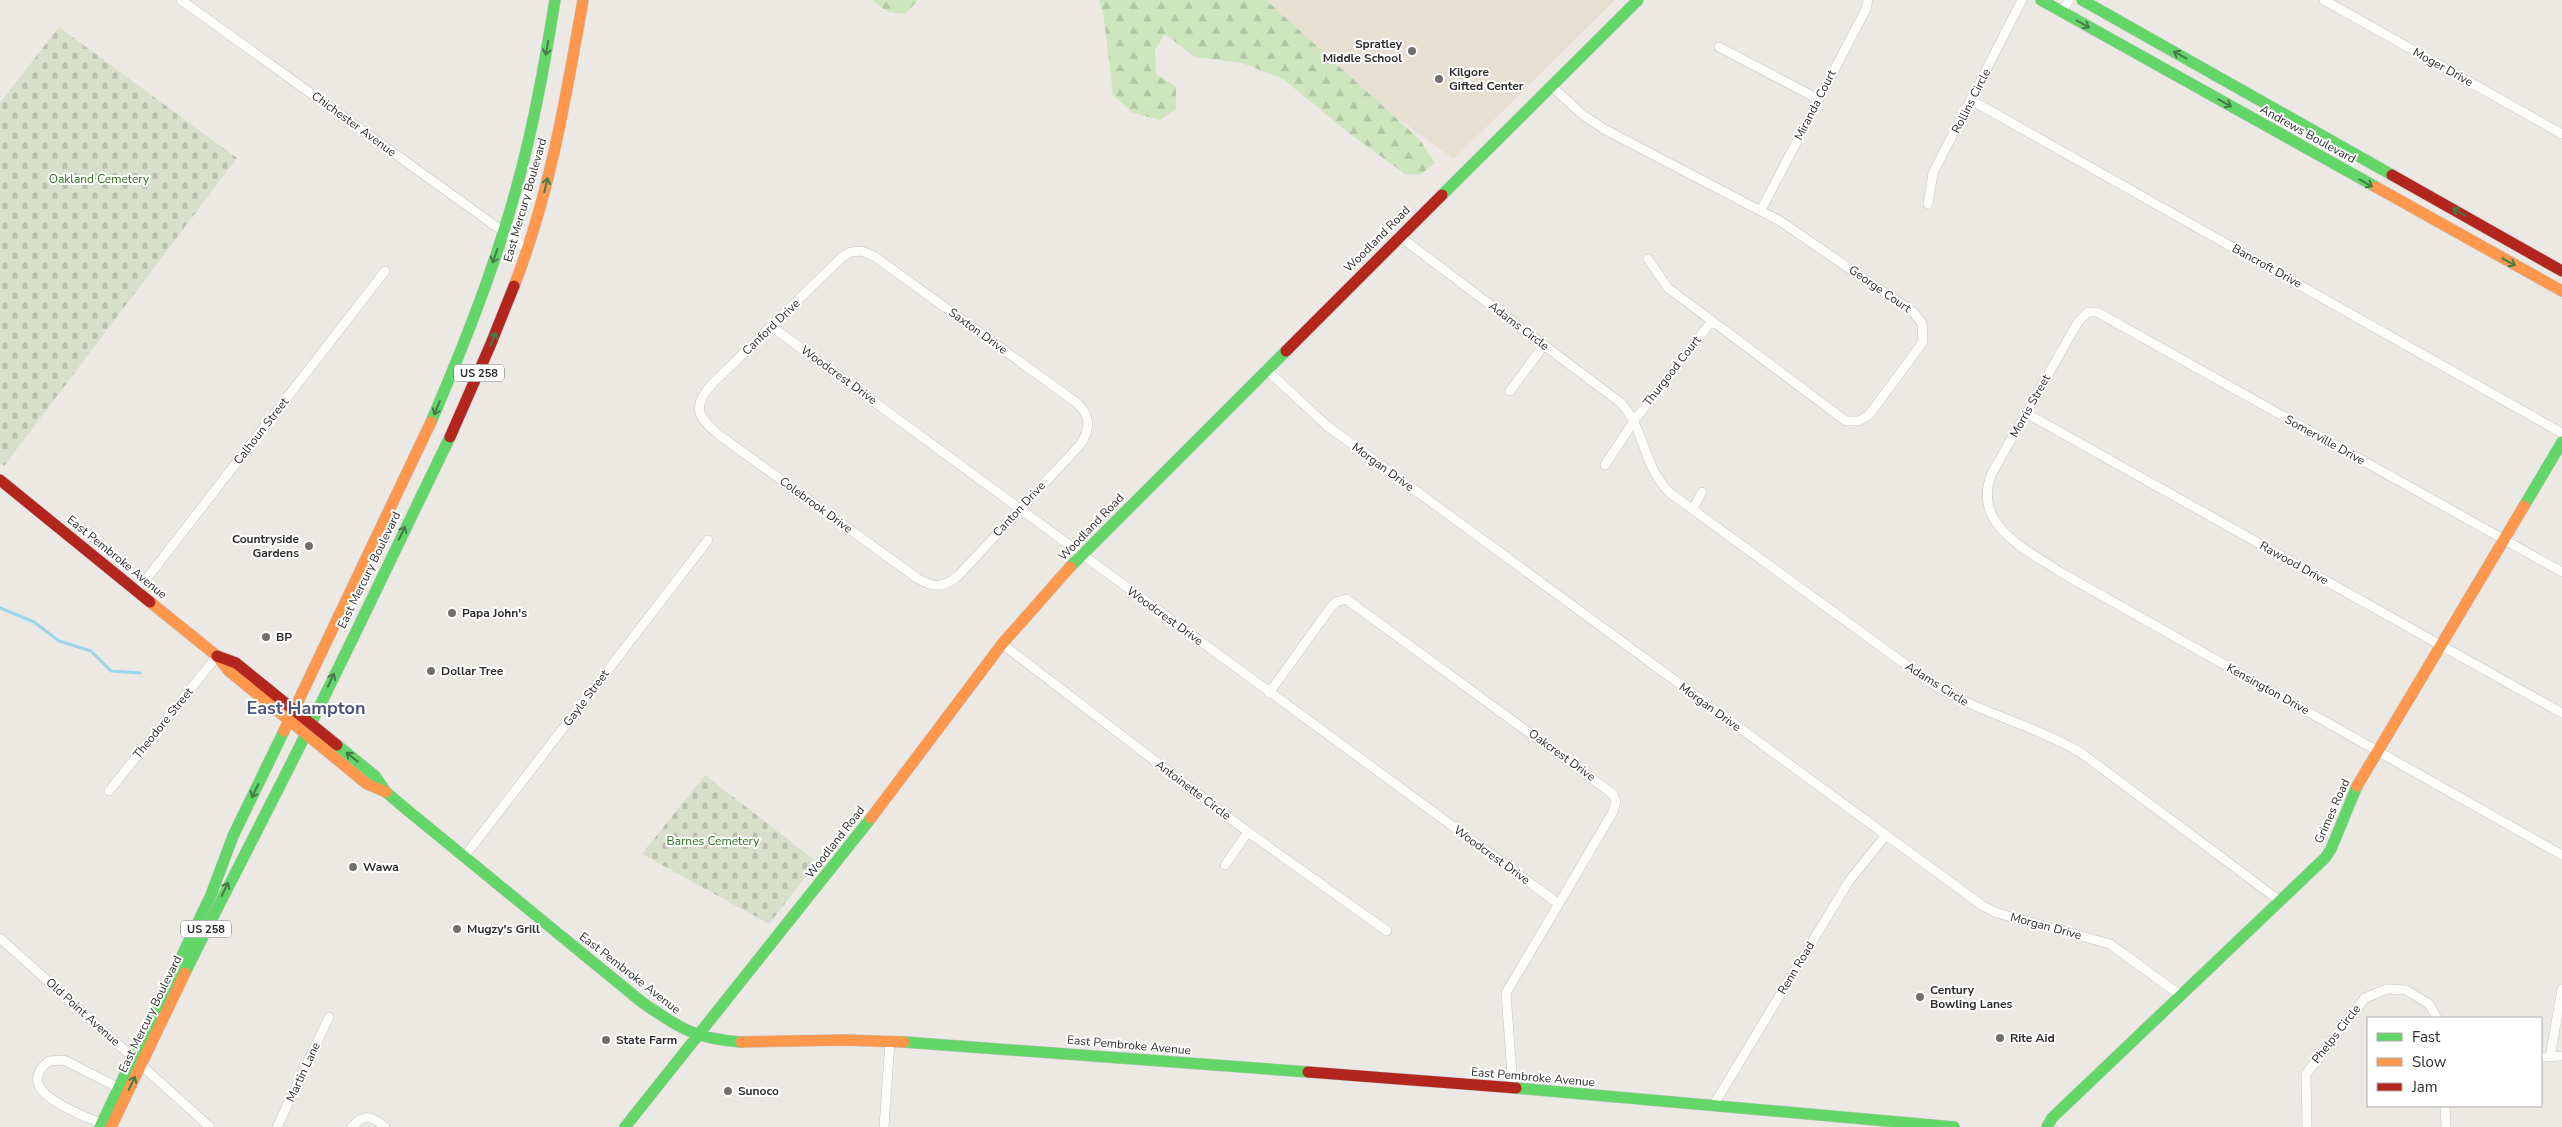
<svg xmlns="http://www.w3.org/2000/svg" width="2562" height="1127" font-family="'Nunito Sans',sans-serif">
<style>
.education{fill:#e6e0d3}
.forest{fill:url(#forest-firs)}
.cemetery{fill:url(#cemetery-stones)}
.lines{fill:none;stroke-linecap:round;stroke-linejoin:round}
.stream{stroke:#99d6ec;stroke-width:3}
.street-casing{stroke:#c5c4c5;stroke-width:10}
.fast-casing{stroke:#c5c4c5;stroke-width:12}
.slow-casing{stroke:#c5c4c5;stroke-width:12}
.jam-casing{stroke:#c5c4c5;stroke-width:12}
.street{stroke:#fcfcfb;stroke-width:9}
.fast{stroke:#63d668;stroke-width:11}
.slow{stroke:#ff974d;stroke-width:11}
.jam{stroke:#b3261e;stroke-width:11}
.oneway{stroke:#467a48}
.poi-dot{fill:#706f6e;stroke:#fff;stroke-width:2}
.labels{text-anchor:middle;dominant-baseline:central;stroke-width:4;stroke-linejoin:round;paint-order:stroke}
.shield{fill:#fff;stroke:#6d6d6d;stroke-width:1}
.shield-label{font-size:11px;font-weight:bold;fill:#2e2e2e}
.poi-label{font-size:12px;font-weight:bold;fill:#2e2e2e;stroke:#fff;text-anchor:start}
.street-label{font-size:12px;fill:#2e2e2e;stroke:#fff}
.park-label{font-size:12px;fill:#2c6e1b;stroke:#fff}
.district-label{font-size:18px;font-weight:bold;fill:#4d5680;stroke:#fff}
</style>
<defs>
<pattern id="forest-firs" width="22" height="20" patternUnits="userSpaceOnUse" patternTransform="scale(1.25)"><rect width="22" height="20" fill="#cee6be"/><path d="M5 1l3.5 6h-7zM16 11l3.5 6h-7z" fill="#b1c6a4"/></pattern>
<pattern id="cemetery-stones" width="16" height="16" patternUnits="userSpaceOnUse" patternTransform="scale(1.25)"><rect width="16" height="16" fill="#d8e0cc"/><path d="M2 7V4a2 2 0 0 1 4 0v3zM10 15v-3a2 2 0 0 1 4 0v3z" fill="#bac0b0"/></pattern>
</defs>
<rect width="100%" height="100%" fill="#ece8e4"/>
<!-- education -->
<path class="education" d="M1233 0H1615L1454 159Z"/>
<!-- forest -->
<path class="forest" d="M872 0H918L905 14 888 12Z
M1099 0H1266L1419 139 1435 163 1420 175 1405 174 1350 134 1283 79 1242 63 1195 57 1165 34 1155 50 1156 74 1176 87V109L1160 120 1133 113 1113 95 1104 19Z"/>
<!-- cemetery -->
<path class="cemetery" d="M59 27 237 158 4 466 0 463V103Z
M705 775 817 862 769 924 642 854Z"/>
<g class="lines">
<!-- stream -->
<path class="stream" d="M0 608 34 622 59 641 91 651 111 671 140 673"/>
<defs>
<path id="street" d="M181 0 526 248
M2324 0 2562 134
M2062 11 2069 0
M1719 47 1818 99
M1551 86 1583 115 1604 129 1780 221 1913 312 1922 323 1923 342 1869 415 1859 421H1846L1668 288 1648 259
M1971 100 2562 433
M1928 204 1933 173 2022 0
M1761 210 1866 9 1868 0
M1399 236 1621 403C1646 431 1642 465 1670 493L1931 683C1978 713 2032 724 2080 752L2280 901
M861 251 874 256 1077 403C1091 416 1091 429 1080 445L958 576C944 588 933 588 917 578L719 435C698 417 691 407 712 384L842 257 851 252Z
M772 327 1559 904
M1266 369 1326 425 1983 906 1997 913 2110 944 2180 995
M1510 391 1544 345
M2026 413 2562 713
M1605 465 1634 421 1711 322
M1693 509 1702 492
M2562 572 2097 312H2088L2078 322 1992 473C1971 524 2024 548 2060 572L2562 855
M137 591 385 271
M1002 644 1248 832 1387 931
M1269 693 1331 607 1336 602 1346 599 1613 794 1616 801 1613 812 1506 993 1513 1088
M109 791 217 656
M464 857 708 540
M1225 865 1248 832
M0 938 210 1127
M2541 1057 2562 1056
M2550 1057 2562 989
M1713 1106 1849 881 1886 835
M2445 1106 2446 1127
M102 1124C81 1114 10 1091 49 1061L64 1060 119 1088
M277 1127 329 1017
M352 1127C364 1113 372 1116 385 1127
M884 1127 890 1041
M2307 1127 2306 1074 2365 998 2387 989 2406 990 2429 1004 2437 1018"/>
<path id="fast" d="M2041 0 2376 187
M2082 0 2392 175
M1442 195 1638 0
M431 422C464 345 495 267 517 186 534 125 545 63 555 0
M2524 506 2562 442
M1070 567 1286 351
M337 745 375 776 386 792 406 809 643 1003C679 1028 696 1039 741 1042
M185 973C212 917 241 863 269 807 332 685 390 560 450 437
M904 1042 1308 1072
M1516 1088 1954 1127
M100 1127 211 895 233 836 284 731
M625 1127 871 818
M2047 1127 2052 1118 2325 858 2331 849 2357 786"/>
<path id="slow" d="M2376 187 2562 291
M514 286C550 194 566 97 583 0
M150 602 217 656 229 671 367 784 386 792
M284 731 431 422
M2357 786 2524 506
M871 818 1002 644 1070 567
M741 1042 844 1040 904 1042
M111 1127 185 973"/>
<path id="jam" d="M2392 175 2562 271
M1286 351 1442 195
M450 437 490 346 514 286
M0 480 150 602
M217 656 236 663 337 745
M1308 1072 1516 1088"/>
</defs>
<!-- street casing -->
<use href="#street" class="street-casing"/>
<!-- fast casing -->
<use href="#fast" class="fast-casing"/>
<!-- slow casing -->
<use href="#slow" class="slow-casing"/>
<!-- jam casing -->
<use href="#jam" class="jam-casing"/>
<!-- street -->
<use href="#street" class="street"/>
<!-- fast -->
<use href="#fast" class="fast"/>
<!-- slow -->
<use href="#slow" class="slow"/>
<!-- jam -->
<use href="#jam" class="jam"/>
</g>
<!-- one-way arrows -->
<defs><path id="oneway-shaft" d="M-6 0H5M1.5-3L5.5 0L1.5 3" fill="none" stroke-width="1.6" stroke-linecap="round" stroke-linejoin="round" transform="scale(1.25)"/></defs>
<g class="oneway">
<use href="#oneway-shaft" transform="translate(2083 24) rotate(29)"/>
<use href="#oneway-shaft" transform="translate(547 48) rotate(100)"/>
<use href="#oneway-shaft" transform="translate(2180 55) rotate(-151)"/>
<use href="#oneway-shaft" transform="translate(2225 103) rotate(29)"/>
<use href="#oneway-shaft" transform="translate(2366 183) rotate(29)"/>
<use href="#oneway-shaft" transform="translate(546 185) rotate(-76)"/>
<use href="#oneway-shaft" transform="translate(2459 212) rotate(-150)"/>
<use href="#oneway-shaft" transform="translate(495 256) rotate(109)"/>
<use href="#oneway-shaft" transform="translate(2509 262) rotate(29)"/>
<use href="#oneway-shaft" transform="translate(493 339) rotate(-68)"/>
<use href="#oneway-shaft" transform="translate(437 408) rotate(113)"/>
<use href="#oneway-shaft" transform="translate(402 533) rotate(-64)"/>
<use href="#oneway-shaft" transform="translate(331 680) rotate(-64)"/>
<use href="#oneway-shaft" transform="translate(352 757) rotate(-141)"/>
<use href="#oneway-shaft" transform="translate(255 791) rotate(116)"/>
<use href="#oneway-shaft" transform="translate(225 889) rotate(-64)"/>
<use href="#oneway-shaft" transform="translate(132 1083) rotate(-64)"/>
</g>
<!-- markers -->
<g class="poi-dot">
<circle cx="1412" cy="51" r="5"/>
<circle cx="1439" cy="79" r="5"/>
<circle cx="309" cy="546" r="5"/>
<circle cx="452" cy="613" r="5"/>
<circle cx="266" cy="637" r="5"/>
<circle cx="431" cy="671" r="5"/>
<circle cx="353" cy="867" r="5"/>
<circle cx="457" cy="929" r="5"/>
<circle cx="1920" cy="997" r="5"/>
<circle cx="2000" cy="1038" r="5"/>
<circle cx="606" cy="1040" r="5"/>
<circle cx="728" cy="1091" r="5"/>
</g>
<g class="labels">
<!-- shield labels -->
<g class="shield">
<rect x="454" y="364.5" width="50" height="17" rx="4"/>
<rect x="181" y="920.5" width="50" height="17" rx="4"/>
</g>
<g class="shield-label">
<text x="479" y="373">US 258</text>
<text x="206" y="929">US 258</text>
</g>
<!-- poi labels -->
<g class="poi-label">
<text x="1402" y="44" text-anchor="end">Spratley<tspan x="1402" dy="14">Middle School</tspan></text>
<text x="1449" y="72">Kilgore<tspan x="1449" dy="14">Gifted Center</tspan></text>
<text x="299" y="539" text-anchor="end">Countryside<tspan x="299" dy="14">Gardens</tspan></text>
<text x="462" y="613">Papa John's</text>
<text x="276" y="637">BP</text>
<text x="441" y="671">Dollar Tree</text>
<text x="363" y="867">Wawa</text>
<text x="467" y="929">Mugzy's Grill</text>
<text x="1930" y="990">Century<tspan x="1930" dy="14">Bowling Lanes</tspan></text>
<text x="2010" y="1038">Rite Aid</text>
<text x="616" y="1040">State Farm</text>
<text x="738" y="1091">Sunoco</text>
</g>
<!-- street labels -->
<g class="street-label">
<text transform="translate(2443 67) rotate(29)">Moger Drive</text>
<text transform="translate(1971 101) rotate(-63)">Rollins Circle</text>
<text transform="translate(1815 105) rotate(-63)">Miranda Court</text>
<text transform="translate(354 124) rotate(36)">Chichester Avenue</text>
<text transform="translate(2308 134) rotate(29)">Andrews Boulevard</text>
<text transform="translate(525 200) rotate(-74)">East Mercury Boulevard</text>
<text transform="translate(1377 239) rotate(-45)">Woodland Road</text>
<text transform="translate(2267 266) rotate(29)">Bancroft Drive</text>
<text transform="translate(1880 289) rotate(35)">George Court</text>
<text transform="translate(1519 326) rotate(37)">Adams Circle</text>
<text transform="translate(771 327) rotate(-44)">Canford Drive</text>
<text transform="translate(978 331) rotate(36)">Saxton Drive</text>
<text transform="translate(1672 371) rotate(-52)">Thurgood Court</text>
<text transform="translate(839 375) rotate(36)">Woodcrest Drive</text>
<text transform="translate(2030 406) rotate(-61)">Morris Street</text>
<text transform="translate(261 431) rotate(-52)">Calhoun Street</text>
<text transform="translate(2325 440) rotate(29)">Somerville Drive</text>
<text transform="translate(1383 467) rotate(36)">Morgan Drive</text>
<text transform="translate(816 505) rotate(36)">Colebrook Drive</text>
<text transform="translate(1019 509) rotate(-47)">Canton Drive</text>
<text transform="translate(1091 527) rotate(-46)">Woodland Road</text>
<text transform="translate(117 557) rotate(39)">East Pembroke Avenue</text>
<text transform="translate(2294 563) rotate(29)">Rawood Drive</text>
<text transform="translate(369 570) rotate(-64)">East Mercury Boulevard</text>
<text transform="translate(1165 616) rotate(36)">Woodcrest Drive</text>
<text transform="translate(1937 684) rotate(32)">Adams Circle</text>
<text transform="translate(2268 689) rotate(29)">Kensington Drive</text>
<text transform="translate(586 698) rotate(-53)">Gayle Street</text>
<text transform="translate(1710 707) rotate(36)">Morgan Drive</text>
<text transform="translate(163 723) rotate(-51)">Theodore Street</text>
<text transform="translate(1562 755) rotate(36)">Oakcrest Drive</text>
<text transform="translate(1193 790) rotate(37)">Antoinette Circle</text>
<text transform="translate(2332 811) rotate(-66)">Grimes Road</text>
<text transform="translate(835 842) rotate(-52)">Woodland Road</text>
<text transform="translate(1492 855) rotate(36)">Woodcrest Drive</text>
<text transform="translate(2046 926) rotate(15)">Morgan Drive</text>
<text transform="translate(1796 968) rotate(-59)">Renn Road</text>
<text transform="translate(630 973) rotate(38)">East Pembroke Avenue</text>
<text transform="translate(83 1012) rotate(42)">Old Point Avenue</text>
<text transform="translate(150 1014) rotate(-64)">East Mercury Boulevard</text>
<text transform="translate(2336 1034) rotate(-52)">Phelps Circle</text>
<text transform="translate(1129 1045) rotate(5)">East Pembroke Avenue</text>
<text transform="translate(303 1072) rotate(-65)">Martin Lane</text>
<text transform="translate(1533 1077) rotate(5)">East Pembroke Avenue</text>
</g>
<!-- park labels -->
<g class="park-label">
<text x="99" y="179">Oakland Cemetery</text>
<text x="713" y="841">Barnes Cemetery</text>
</g>
<!-- district labels -->
<g class="district-label">
<text x="306" y="708">East Hampton</text>
</g>
</g>
<!-- legend -->
<rect x="2367" y="1017" width="175" height="90" fill="#ffffff" stroke="#ababab"/>
<rect x="2377" y="1033" width="25" height="8" fill="#63d668" stroke="#ababab"/>
<text x="2412" y="1042" font-size="15" fill="#2e2e2e">Fast</text>
<rect x="2377" y="1058" width="25" height="8" fill="#ff974d" stroke="#ababab"/>
<text x="2412" y="1067" font-size="15" fill="#2e2e2e">Slow</text>
<rect x="2377" y="1083" width="25" height="8" fill="#b3261e" stroke="#ababab"/>
<text x="2412" y="1092" font-size="15" fill="#2e2e2e">Jam</text>
</svg>
